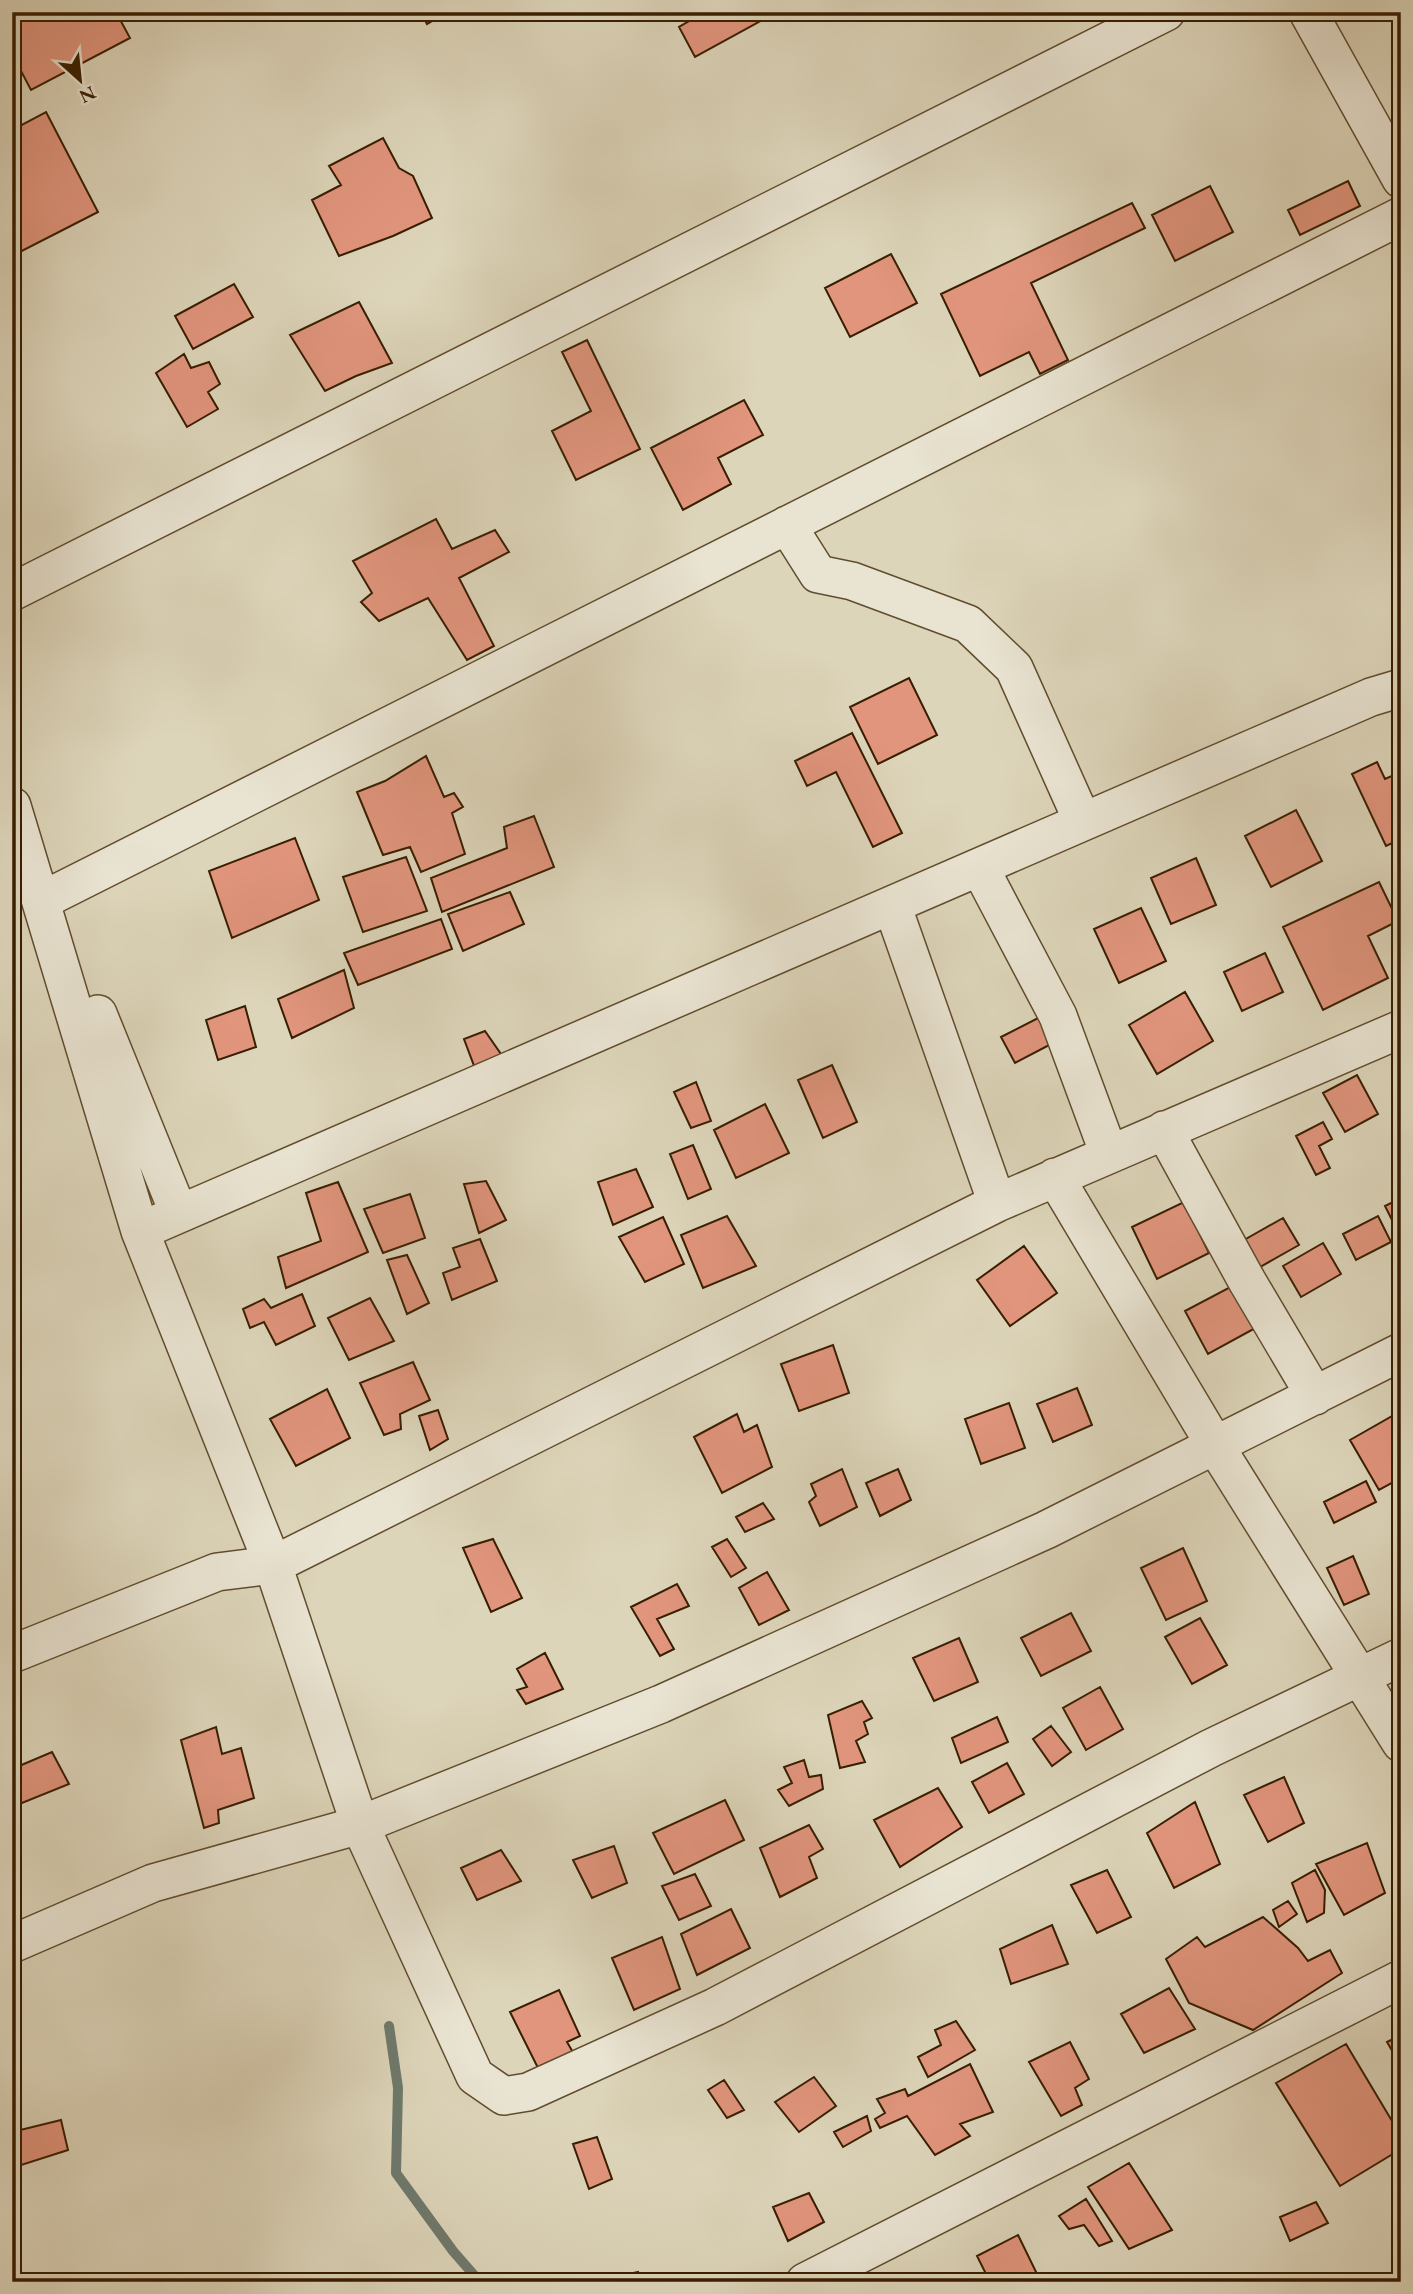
<svg xmlns="http://www.w3.org/2000/svg" width="1413" height="2294" font-family="'EB Garamond',serif">
<style>
.lines{fill:none;stroke-linecap:round;stroke-linejoin:round}
.stream{stroke:#6f7a6d;stroke-width:10}
.building{fill:#e1957d;stroke:#381e00;stroke-width:2}
.street-casing{stroke:#614c2e;stroke-width:40}
.street{stroke:#e9e4d2;stroke-width:37}
</style>
<rect width="100%" height="100%" fill="#ddd5ba"/>
<filter id="stains"><feTurbulence type="fractalNoise" baseFrequency=".00286" numOctaves="4"/><feColorMatrix values="0 0 0 0 .2 0 0 0 0 .09 0 0 0 0 .02 0 0 0 .5 -.17"/></filter>
<radialGradient id="worn" r=".72"><stop offset=".6" stop-color="#630" stop-opacity="0"/><stop offset="1" stop-color="#630" stop-opacity=".3"/></radialGradient>
<g class="lines">
<!-- stream -->
<path class="stream" d="M389 2026 398 2088 396 2173 453 2251 480 2282"/>
</g>
<!-- building -->
<path class="building" d="M12 12H116L130 38 31 90 12 54Z
M421 12H447L427 24Z
M705 12H777L695 57 679 27Z
M46 112 98 212 12 256V130Z
M383 138 399 168 413 176 432 218 393 236 339 256 312 200 341 185 329 166Z
M1348 181 1360 206 1300 235 1288 210Z
M1210 186 1233 232 1175 261 1152 215Z
M1132 203 1145 228 1031 283 1068 360 1040 374 1029 352 980 376 941 294Z
M891 254 917 303 850 337 825 288Z
M234 284 253 317 193 349 175 316Z
M359 302 392 363 356 376 325 391 290 335Z
M587 340 640 449 576 480 552 431 591 411 562 352Z
M184 354 191 368 209 362 220 384 208 392 218 409 187 427 156 373Z
M744 400 763 435 718 458 731 484 683 510 651 448Z
M436 519 452 549 495 530 509 552 459 578 494 646 467 660 428 598 379 621 361 602 372 593 353 561Z
M909 678 937 735 878 764 850 707Z
M852 733 902 833 873 847 836 772 807 786 795 761Z
M426 756 444 797 454 793 463 807 452 813 465 854 421 872 410 847 383 855 357 792 385 781Z
M1377 762 1385 779 1401 772V839L1386 846 1352 774Z
M1296 810 1322 861 1271 887 1245 836Z
M534 816 554 867 442 912 431 878 507 848 504 827Z
M295 838 319 900 232 938 209 871Z
M406 857 427 911 363 932 343 877Z
M1196 858 1216 905 1171 924 1151 878Z
M1379 882 1398 921 1368 936 1388 978 1323 1010 1283 927Z
M510 892 524 924 463 951 448 914Z
M1141 908 1166 961 1119 983 1094 929Z
M441 919 452 949 358 985 344 953Z
M1265 953 1283 992 1242 1011 1224 972Z
M344 970 354 1008 292 1038 278 999Z
M1185 992 1213 1041 1157 1074 1129 1025Z
M245 1006 256 1047 218 1060 206 1020Z
M1042 1016 1055 1042 1015 1063 1001 1037Z
M485 1031 503 1057 476 1071 464 1039Z
M832 1065 857 1122 823 1138 798 1080Z
M1357 1075 1378 1114 1345 1132 1323 1093Z
M696 1082 711 1121 691 1128 674 1092Z
M765 1104 789 1153 736 1178 714 1130Z
M1323 1122 1332 1139 1319 1146 1330 1168 1316 1175 1296 1136Z
M693 1145 711 1189 688 1199 670 1154Z
M636 1169 653 1207 613 1225 598 1182Z
M486 1181 506 1220 479 1233 464 1184Z
M338 1182 368 1252 286 1288 278 1257 321 1241 306 1193Z
M410 1194 425 1238 383 1253 364 1209Z
M1401 1198V1238L1385 1206Z
M1184 1202 1209 1253 1157 1279 1132 1227Z
M727 1216 756 1266 703 1288 681 1235Z
M1378 1216 1391 1242 1356 1260 1343 1234Z
M663 1217 684 1264 645 1282 619 1237Z
M1283 1218 1299 1245 1253 1271 1237 1244Z
M480 1239 497 1281 452 1300 443 1273 460 1267 453 1248Z
M1323 1243 1341 1274 1301 1297 1283 1266Z
M1024 1246 1057 1293 1010 1326 977 1280Z
M407 1255 429 1303 407 1314 387 1260Z
M1236 1284 1259 1326 1208 1354 1185 1311Z
M302 1294 315 1326 276 1345 264 1322 250 1328 243 1309 264 1299 271 1308Z
M370 1298 394 1341 349 1360 328 1318Z
M833 1345 849 1393 799 1411 781 1364Z
M413 1362 430 1400 400 1414 401 1429 384 1435 360 1383Z
M1077 1388 1092 1425 1053 1442 1037 1404Z
M327 1389 350 1438 296 1466 270 1419Z
M1009 1403 1025 1448 981 1464 965 1419Z
M438 1410 448 1439 430 1450 419 1416Z
M1401 1411V1478L1379 1490 1350 1440Z
M737 1414 744 1432 757 1425 772 1467 722 1493 694 1437Z
M842 1469 857 1507 820 1526 809 1502 816 1496 811 1484Z
M898 1469 911 1500 880 1516 866 1483Z
M1366 1481 1376 1502 1334 1523 1324 1502Z
M763 1503 774 1519 745 1532 736 1517Z
M493 1539 522 1598 491 1612 463 1548Z
M727 1539 746 1568 731 1577 712 1547Z
M1183 1548 1207 1601 1166 1620 1141 1568Z
M1353 1556 1369 1594 1344 1605 1327 1568Z
M767 1572 789 1610 759 1625 739 1588Z
M677 1584 689 1606 657 1619 674 1649 660 1656 631 1607Z
M1071 1613 1091 1651 1041 1676 1021 1638Z
M1200 1618 1227 1665 1192 1684 1165 1637Z
M959 1638 978 1682 934 1701 913 1658Z
M545 1653 563 1689 526 1704 517 1690 527 1687 517 1669Z
M1100 1687 1123 1729 1086 1750 1063 1708Z
M862 1701 872 1718 864 1722 868 1734 856 1741 865 1762 840 1768 828 1715Z
M997 1717 1008 1742 961 1763 952 1738Z
M1051 1726 1071 1752 1052 1766 1033 1739Z
M216 1727 222 1754 241 1748 254 1798 218 1810 219 1823 204 1828 181 1740Z
M52 1752 69 1784 12 1807V1769Z
M804 1760 809 1777 821 1775 823 1789 789 1806 778 1790 792 1783 784 1767Z
M1007 1763 1024 1794 989 1813 972 1782Z
M1284 1777 1304 1823 1268 1842 1244 1795Z
M938 1788 962 1827 900 1867 874 1820Z
M725 1800 744 1840 674 1874 653 1833Z
M1195 1802 1220 1864 1174 1888 1147 1833Z
M809 1825 823 1849 809 1857 817 1878 780 1897 760 1848Z
M1367 1843 1385 1893 1344 1915 1316 1864Z
M614 1846 627 1883 592 1898 573 1860Z
M501 1850 521 1881 477 1900 461 1868Z
M1107 1870 1131 1917 1097 1933 1071 1885Z
M1315 1870 1325 1890 1324 1913 1307 1922 1292 1883Z
M695 1874 711 1906 679 1920 662 1886Z
M1288 1901 1297 1914 1279 1927 1273 1910Z
M731 1909 750 1948 697 1975 681 1934Z
M1263 1917 1298 1948 1308 1961 1330 1950 1342 1973 1253 2030 1189 2003 1166 1959 1197 1937 1205 1947Z
M1052 1925 1068 1964 1011 1984 1000 1949Z
M662 1937 680 1989 634 2010 612 1958Z
M1169 1988 1195 2029 1144 2053 1121 2014Z
M559 1990 580 2036 567 2042 574 2054 540 2072 510 2012Z
M956 2021 975 2050 928 2077 918 2057 941 2045 935 2030Z
M1401 2035V2066L1387 2042Z
M1070 2042 1089 2079 1075 2088 1082 2105 1061 2116 1029 2062Z
M1346 2044 1401 2136V2149L1340 2186 1276 2083Z
M12 2054 21 2099 12 2101Z
M970 2064 993 2112 960 2124 970 2136 935 2155 907 2116 880 2128 875 2119 885 2113 877 2099 905 2089 908 2096Z
M814 2077 836 2106 799 2132 775 2102Z
M724 2080 744 2110 727 2118 708 2090Z
M867 2116 871 2131 843 2147 834 2132Z
M61 2120 68 2150 12 2168V2132Z
M597 2137 612 2179 589 2189 573 2144Z
M1129 2163 1172 2230 1129 2249 1088 2187Z
M809 2193 824 2222 788 2241 773 2207Z
M1086 2199 1112 2241 1099 2246 1084 2225 1069 2229 1059 2216Z
M1316 2202 1328 2223 1290 2241 1280 2217Z
M1018 2235 1040 2280 990 2282 977 2256Z
M638 2272 639 2282H593Z"/>
<g class="lines">
<defs>
<path id="street" d="M1308 12 1401 179
M787 525 818 574 852 581 968 624 1014 668 1078 811
M12 592 1166 12
M12 806 140 1231 273 1565 360 1825 475 2076 504 2096 528 2092 715 2007 1211 1748 1401 1657
M980 868 1058 1016 1109 1154
M41 901 1401 216
M892 905 997 1203
M98 1014 179 1214
M1164 1130 1247 1281 1315 1396
M1055 1177 1216 1447 1401 1743
M140 1231 1371 697 1401 688
M12 1654 217 1572 273 1565 997 1203 1401 1029
M12 1944 153 1883 360 1825 661 1704 1046 1530 1401 1352
M805 2282 1401 1979"/>
</defs>
<!-- street casing -->
<use href="#street" class="street-casing"/>
<!-- street -->
<use href="#street" class="street"/>
</g>
<!-- margin -->
<rect width="1413" height="2294" fill="none" stroke="#ddd5ba" stroke-width="42"/>
<rect x="14" y="14" width="1385" height="2266" fill="none" stroke="#381e00" stroke-width="3.5"/>
<rect x="21" y="21" width="1371" height="2252" fill="none" stroke="#381e00" stroke-width="2"/>
<!-- north arrow -->
<g transform="translate(80 80) rotate(153)" stroke="#e9e4d2" stroke-width="5" paint-order="stroke">
<path d="M0-5L12 26L0 18L-12 26Z" fill="#381e00"/>
<text y="-10" font-size="19" font-weight="bold" text-anchor="middle" fill="#381e00">N</text>
</g>
<rect width="100%" height="100%" filter="url(#stains)"/>
<rect width="100%" height="100%" fill="url(#worn)"/>
</svg>
